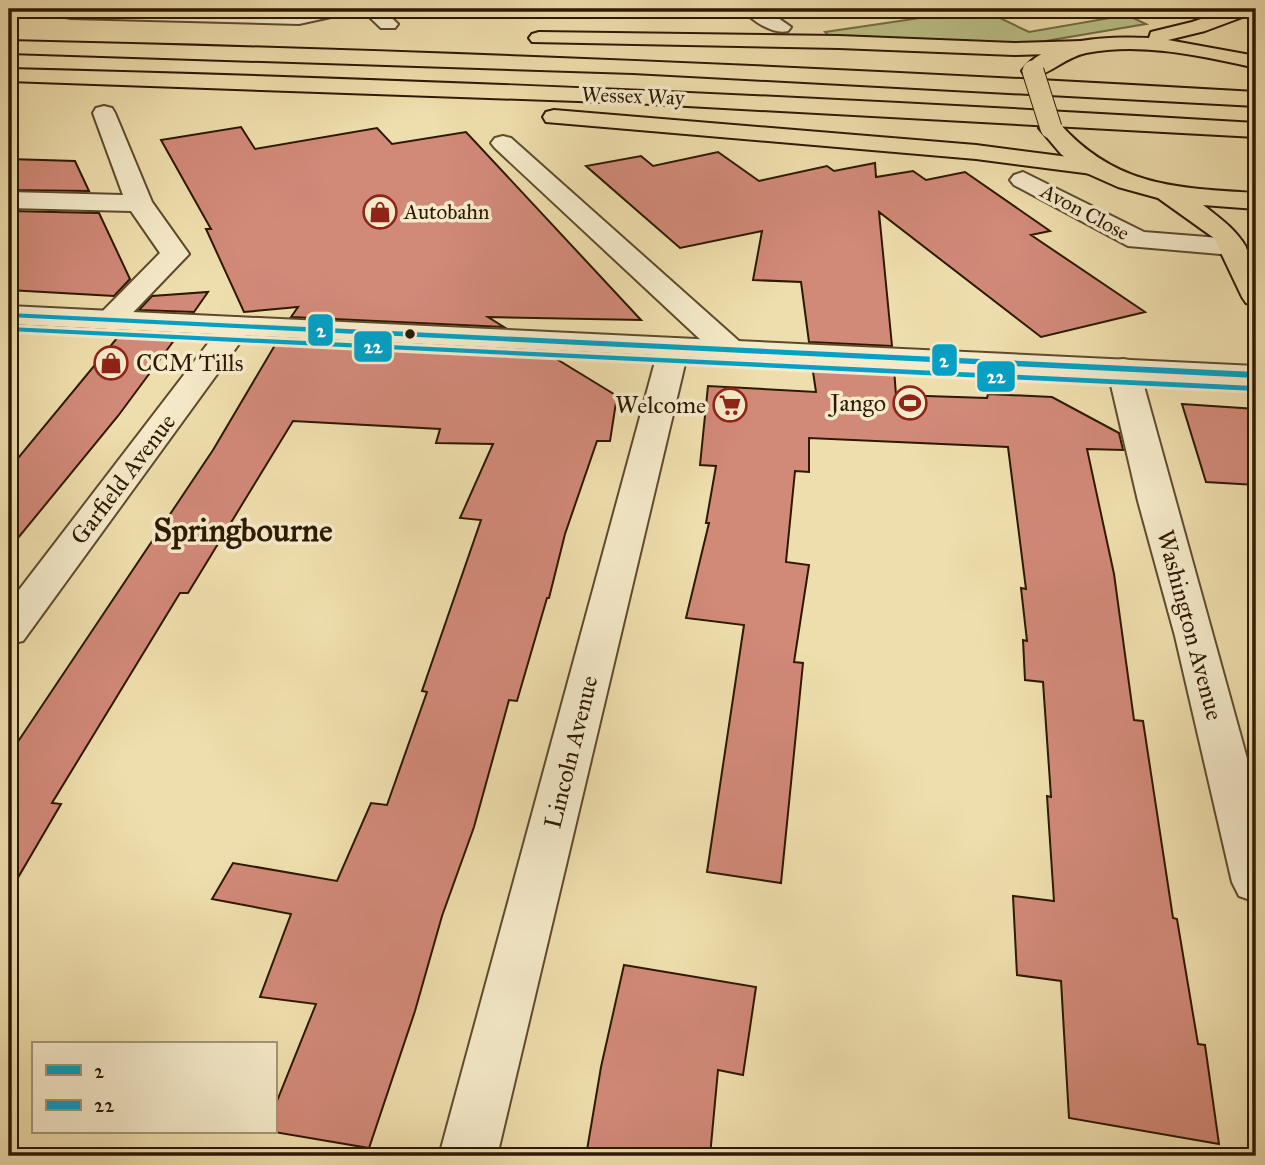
<svg xmlns="http://www.w3.org/2000/svg" width="1265" height="1165" font-family="'IM FELL Great Primer',serif">
<style>
.green{fill:#bbc189;stroke:#746c44;stroke-width:2}
.building{fill:#d18978;stroke:#2d1800;stroke-width:2}
.lines{fill:none;stroke-linecap:round;stroke-linejoin:round}
.minor-casing{stroke:#5e4a2b;stroke-width:4}
.tertiary-casing{stroke:#5e4a2b;stroke-width:4}
.primary-casing{stroke:#2d1800;stroke-width:4}
.trunk-casing{stroke:#2d1800;stroke-width:4}
.minor{fill:#f5eaca;fill-rule:evenodd}
.tertiary{fill:#f5eaca;fill-rule:evenodd}
.primary{fill:#efdead;fill-rule:evenodd}
.trunk{fill:#efdead;fill-rule:evenodd}
.primary-bridge-casing{stroke:#2d1800;stroke-width:23;stroke-linecap:butt}
.primary-bridge{stroke:#efdead;stroke-width:21}
.bus-1-casing{stroke:#f5eaca;stroke-width:6}
.bus-2-casing{stroke:#f5eaca;stroke-width:6}
.bus-1{fill:#04a0c5;fill-rule:evenodd}
.bus-2{fill:#04a0c5;fill-rule:evenodd}
.bus-dot{fill:#2d1800;stroke:#f5eaca;stroke-width:2.5}
.labels{text-anchor:middle;dominant-baseline:central;stroke-width:7;stroke-linejoin:round;paint-order:stroke}
.far-street-label{font-size:21px;fill:#2d1800;stroke:#f5eaca}
.far-poi-label{font-size:21px;fill:#2d1800;stroke:#f5eaca;text-anchor:start}
.poi-label{font-size:24px;fill:#2d1800;stroke:#f5eaca;text-anchor:end}
.street-label{font-size:24px;fill:#2d1800;stroke:#f5eaca}
.district-label{font-size:32px;font-weight:bold;fill:#2d1800;stroke:#f5eaca}
.line-badge{stroke:#f5eaca;stroke-width:2.5}
.badge-label{font-size:19px;text-anchor:middle;font-weight:bold;fill:#fff}
</style>
<rect width="100%" height="100%" fill="#efdead"/>
<filter id="stains"><feTurbulence type="fractalNoise" baseFrequency=".00286" numOctaves="4"/><feColorMatrix values="0 0 0 0 .2 0 0 0 0 .09 0 0 0 0 .02 0 0 0 .5 -.17"/></filter>
<radialGradient id="worn" r=".72"><stop offset=".6" stop-color="#630" stop-opacity="0"/><stop offset="1" stop-color="#630" stop-opacity=".3"/></radialGradient>
<!-- green -->
<path class="green" d="M981 9 1029 32 1127 15 1146 24 1028 44 829 36 825 32Z"/>
<!-- building -->
<path class="building" d="M241 127 255 149 377 128 392 144 466 132 641 320 488 317 504 327 291 317 298 307 244 312 206 229H211L161 140Z
M718 152 759 181 827 166 834 171 875 163 876 177 913 171 926 180 965 172 1050 231 1031 235 1145 312 1041 337 879 212 892 346 809 342 801 282 753 280 762 231 680 248 586 166 641 156 653 166Z
M9 159 75 161 89 191 9 190Z
M9 211 99 213 130 279 114 296 9 290Z
M208 292 194 312 139 310 152 296Z
M122 332 178 335 118 416 9 549V469Z
M278 340 545 352 617 396 610 441H597L565 534 549 598H547L517 701 509 700 474 827 442 916 415 1011 369 1148 274 1132 275 1106 316 1004 260 997 291 914 212 899 233 863 337 881 371 803 387 805 427 692 422 691 481 520 460 518 493 444 436 443 440 429 293 421 188 593H180L52 803 61 804 9 893V755L213 450Z
M812 365 894 369 896 395 987 398 988 394 1052 397 1119 433 1123 450 1087 449 1114 574 1134 720 1143 721 1173 918 1177 919 1198 1044 1205 1045 1219 1144 1069 1118 1061 981 1017 975 1013 896 1054 901 1047 796 1051 797 1043 682 1025 680 1023 640 1027 641 1021 588 1026 589 1008 447 809 438V472L795 471 786 562 809 565 794 662 803 663 781 883 707 872 744 625 686 618 709 523H706L716 466 700 465 708 386 816 392Z
M1182 404 1256 409V485L1206 482Z
M624 965 756 987 743 1075 718 1070 710 1156H586L601 1067Z"/>
<g class="lines">
<defs>
<path id="minor" d="M38 9 299 12 315 9H352L349 13 299 24 71 18 41 13Z
M361 9H382L398 24 395 28H381Z
M742 9H765L791 27 788 31C773 35 751 20 742 9Z
M1127 9H1148L1138 15 1130 13Z
M104 106 112 108 115 113 152 202 189 254 120 326 109 329 98 326 94 320 160 253 131 211 9 208V192L123 195 93 113 96 108Z
M503 136 511 138 740 342 744 349 740 356 729 358 718 356 495 148 491 143 495 138Z
M1023 172 1144 232 1232 239 1242 241 1246 247 1242 253 1232 255 1128 246 1014 185 1010 180 1014 175Z
M237 317 248 320 252 326 23 641 9 644V603L226 320Z
M674 338 685 341 689 347 497 1156H439L659 347 663 341Z
M1123 359 1134 361 1139 368 1256 791V902L1239 896 1232 882 1175 636 1138 501 1107 368 1112 361Z"/>
<path id="tertiary" d="M9 306 1256 366V384L9 324Z"/>
<path id="primary" d="M1231 9H1256V12L1205 31 1168 40 1256 56V68C1202 56 1142 42 1086 53 1066 57 1052 73 1033 77L1025 76 1022 71C1046 37 1112 36 1149 38L1151 32 1192 22Z
M1051 121 1059 123C1116 187 1176 188 1256 193V209L1203 205C1246 237 1256 251 1256 306L1246 303 1242 297 1214 238 1158 198 1118 187 1082 171 1061 154 1039 128 1043 123Z"/>
<path id="trunk" d="M539 32 839 36 1014 43 1082 41 1089 43 1092 47 1089 51 1082 53 1014 55 839 48 532 42 529 38 532 34Z
M9 41C425 50 841 68 1256 92V106L633 73 9 53Z
M9 69C425 79 841 98 1256 123V137L633 103 9 81Z
M554 110 976 145 1092 160 1101 162 1104 167 1101 172 1092 174 976 159 546 122 543 117 546 112Z"/>
</defs>
<!-- minor casing -->
<use href="#minor" class="minor-casing"/>
<!-- tertiary casing -->
<use href="#tertiary" class="tertiary-casing"/>
<!-- primary casing -->
<use href="#primary" class="primary-casing"/>
<!-- trunk casing -->
<use href="#trunk" class="trunk-casing"/>
<!-- minor -->
<use href="#minor" class="minor"/>
<!-- tertiary -->
<use href="#tertiary" class="tertiary"/>
<!-- primary -->
<use href="#primary" class="primary"/>
<!-- trunk -->
<use href="#trunk" class="trunk"/>
<defs>
<path id="primary-bridge" d="M1033 71 1051 128"/>
</defs>
<!-- primary-bridge casing -->
<use href="#primary-bridge" class="primary-bridge-casing"/>
<!-- primary-bridge -->
<use href="#primary-bridge" class="primary-bridge"/>
<defs>
<path id="bus-1" d="M9 313 1256 372V378L9 317Z"/>
<path id="bus-2" d="M9 327 1255 386 1256 391 9 331Z"/>
</defs>
<!-- bus-1 casing -->
<use href="#bus-1" class="bus-1-casing"/>
<!-- bus-2 casing -->
<use href="#bus-2" class="bus-2-casing"/>
<!-- bus-1 -->
<use href="#bus-1" class="bus-1"/>
<!-- bus-2 -->
<use href="#bus-2" class="bus-2"/>
</g>
<!-- icons -->
<defs>
<symbol id="shop-ring" viewBox="-11 -11 22 22"><circle r="9.5" fill="#f5eaca" stroke="#8f2418" stroke-width="1.5"/><path d="M-5-2.5h2.3a2.7 3.5 0 0 1 5.4 0H5L5.5 6h-11ZM-1.5-2.5h3a1.5 2.3 0 0 0-3 0Z" fill="#8f2418"/></symbol>
<symbol id="stadium-ring" viewBox="-11 -11 22 22"><circle r="9.5" fill="#f5eaca" stroke="#8f2418" stroke-width="1.5"/><path d="M0-5a6.5 5 0 1 0 0 10a6.5 5 0 1 0 0-10ZM-3.5-1.8h7v3.6h-7Z" fill="#8f2418"/></symbol>
<symbol id="supermarket-ring" viewBox="-11 -11 22 22"><circle r="9.5" fill="#f5eaca" stroke="#8f2418" stroke-width="1.5"/><path d="M-6-5.5h2.5l.6 2H6L4.5 2H-2.5L-4.4-4H-6ZM-1.5 3.2a1.3 1.3 0 1 0 .1 0ZM3 3.2a1.3 1.3 0 1 0 .1 0Z" fill="#8f2418"/></symbol>
</defs>
<g fill-rule="evenodd">
<use href="#shop-ring" x="361" y="193" width="38" height="38"/>
<use href="#shop-ring" x="92" y="344" width="38" height="38"/>
<use href="#stadium-ring" x="891" y="384" width="38" height="38"/>
<use href="#supermarket-ring" x="711" y="386" width="38" height="38"/>
</g>
<!-- markers -->
<circle class="bus-dot" cx="410" cy="334" r="6"/>
<g class="labels">
<!-- far-street labels -->
<g class="far-street-label">
<text transform="translate(633 96) rotate(2)">Wessex Way</text>
<text transform="translate(1085 212) rotate(28)">Avon Close</text>
</g>
<!-- far-poi labels -->
<g class="far-poi-label">
<text x="404" y="212">Autobahn</text>
</g>
<!-- poi labels -->
<g class="poi-label">
<text x="136" y="363" text-anchor="start">CCM Tills</text>
<text x="886" y="403">Jango</text>
<text x="706" y="405">Welcome</text>
</g>
<!-- street labels -->
<g class="street-label">
<text transform="translate(123 479) rotate(-53)">Garfield Avenue</text>
<text transform="translate(1190 625) rotate(75)">Washington Avenue</text>
<text transform="translate(571 752) rotate(-76)">Lincoln Avenue</text>
</g>
<!-- district labels -->
<g class="district-label">
<text x="243" y="530">Springbourne</text>
</g>
</g>
<g class="line-badge">
<rect x="307" y="313" width="27" height="34" rx="7" fill="#04a0c5"/>
<rect x="353" y="330" width="40" height="33" rx="7" fill="#04a0c5"/>
<rect x="931" y="343" width="27" height="34" rx="7" fill="#04a0c5"/>
<rect x="976" y="360" width="40" height="33" rx="7" fill="#04a0c5"/>
</g>
<g class="badge-label">
<text x="321" y="337">2</text>
<text x="373" y="353">22</text>
<text x="944" y="367">2</text>
<text x="996" y="383">22</text>
</g>
<!-- margin -->
<rect width="1265" height="1165" fill="none" stroke="#efdead" stroke-width="35"/>
<rect x="10" y="10" width="1244" height="1144" fill="none" stroke="#2d1800" stroke-width="3.5"/>
<rect x="18" y="18" width="1230" height="1130" fill="none" stroke="#2d1800" stroke-width="2"/>
<!-- legend -->
<rect x="32" y="1042" width="245" height="91" fill="#f5eaca" stroke="#a59679" stroke-width="2"/>
<rect x="46" y="1065" width="35" height="10" fill="#04a0c5" stroke="#a59679" stroke-width="2"/>
<text x="94" y="1078" font-size="21" fill="#2d1800">2</text>
<rect x="46" y="1100" width="35" height="10" fill="#04a0c5" stroke="#a59679" stroke-width="2"/>
<text x="94" y="1112" font-size="21" fill="#2d1800">22</text>
<rect width="100%" height="100%" filter="url(#stains)"/>
<rect width="100%" height="100%" fill="url(#worn)"/>
</svg>
